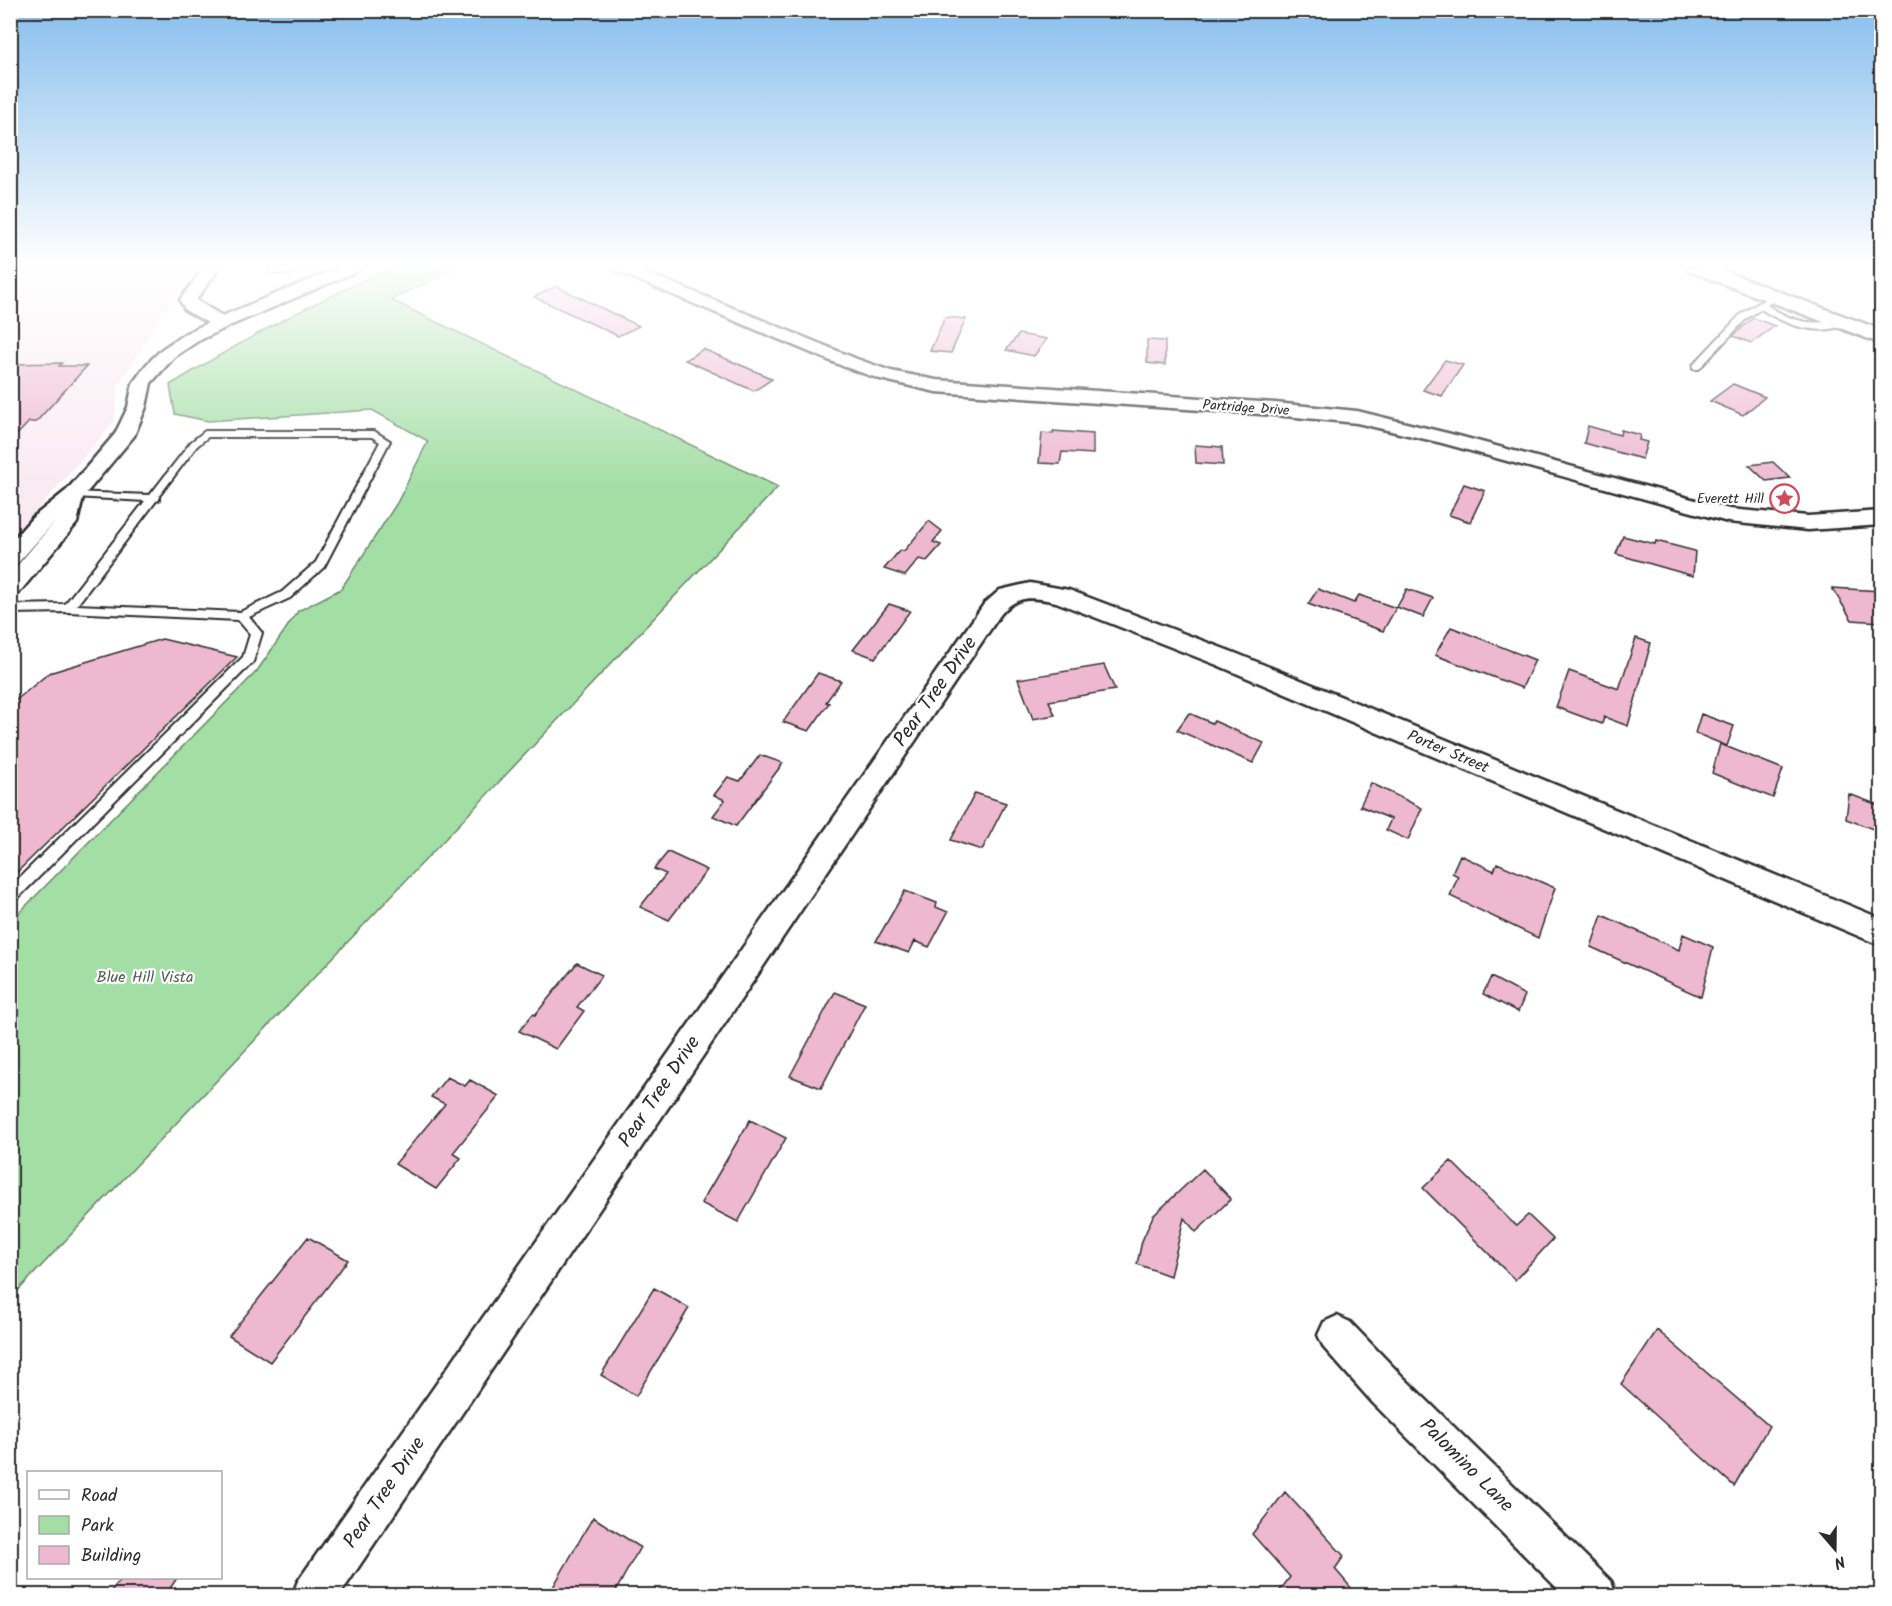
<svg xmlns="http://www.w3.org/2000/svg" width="1892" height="1606" font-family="Kalam,sans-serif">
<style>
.built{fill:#faeaf1}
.green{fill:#a3dea4;stroke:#678468;stroke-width:1.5}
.building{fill:#eeb8d1;stroke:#2b2b2b;stroke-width:1.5}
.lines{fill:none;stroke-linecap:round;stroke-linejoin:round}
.lane-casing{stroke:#2b2b2b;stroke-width:4}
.street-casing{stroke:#2b2b2b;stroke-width:5}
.secondary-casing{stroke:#2b2b2b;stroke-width:5}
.lane{fill:#fff;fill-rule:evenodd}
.street{fill:#fff;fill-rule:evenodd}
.secondary{fill:#fff;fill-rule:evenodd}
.labels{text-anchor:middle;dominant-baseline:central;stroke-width:4.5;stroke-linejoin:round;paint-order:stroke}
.far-street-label{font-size:14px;fill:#2b2b2b;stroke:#fff}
.far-poi-label{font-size:14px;fill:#2b2b2b;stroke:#fff;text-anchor:end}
.street-label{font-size:16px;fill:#2b2b2b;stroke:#fff}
.park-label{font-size:16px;fill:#4f614f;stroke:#fff}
.near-street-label{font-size:20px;fill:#2b2b2b;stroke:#fff}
</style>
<rect width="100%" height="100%" fill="#fff"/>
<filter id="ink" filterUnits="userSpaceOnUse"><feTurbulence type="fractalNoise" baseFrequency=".0167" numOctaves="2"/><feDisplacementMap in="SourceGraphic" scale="12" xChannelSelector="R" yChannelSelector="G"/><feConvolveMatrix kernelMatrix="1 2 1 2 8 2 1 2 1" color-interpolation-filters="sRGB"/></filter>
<g filter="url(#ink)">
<!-- built -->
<path class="built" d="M11 267H199L169 303 118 386 114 422 11 540Z"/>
<!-- green -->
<path class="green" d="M396 267H459L391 300 778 487 11 1298V921L257 671 298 611 341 589 397 503 428 441 372 410 208 421 175 414 170 385C243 340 317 299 396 267Z"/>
<!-- building -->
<path class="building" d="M556 286 589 302 639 326 618 336 534 297Z
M945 317 966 319 951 353 930 351Z
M1753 318 1775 326 1751 343 1733 336Z
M1019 334 1047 339 1034 356 1006 350Z
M1147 340 1165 341V365L1147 363Z
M703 349 764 375 772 379 754 391 685 360Z
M1445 360 1463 365 1442 396 1423 390Z
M62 363 59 366H87L36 422H29L10 442V364Z
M1733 384 1765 397 1743 415 1710 401Z
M1588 426 1620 435 1621 430 1640 435 1639 440 1647 442 1642 459 1584 443Z
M1053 431 1093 434V454L1062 452 1060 464 1039 463 1042 433 1053 434Z
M1195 445 1222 447 1223 465 1196 463Z
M1773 462 1790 478 1766 481 1749 465Z
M1464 484 1485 491 1470 522 1449 515Z
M929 521 942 531 933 542 941 545 927 561 919 559 905 576 884 569 900 550 904 551Z
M1623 536 1655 544 1656 541 1695 551 1693 576 1616 554Z
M1832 588 1881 591V622L1852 620Z
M1318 589 1354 603 1359 595 1396 608 1383 631 1308 604Z
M1407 589 1433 598 1423 617 1397 607Z
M889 604 910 611 875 658 853 650Z
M1451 627 1535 660 1522 688 1435 655Z
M1636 638 1651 643 1628 726 1604 717 1602 724 1556 707 1569 671 1619 689Z
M162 639 237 657 10 879V705L49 673Z
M1104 665 1115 690 1049 701 1055 715 1033 719 1018 679Z
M818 673 841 681 826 702 829 703 809 731 783 722Z
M1189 713 1212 723 1214 721 1264 743 1253 763 1177 730Z
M1701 714 1734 726 1727 746 1695 733Z
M1720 744 1783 769 1773 798 1712 773Z
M760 755 783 763 736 826 713 816 725 800 714 795 728 777 740 781Z
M1371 783 1422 808 1408 840 1386 830 1391 819 1360 806Z
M975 793 1006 803 982 850 951 840Z
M1849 794 1881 806V832L1846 819Z
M668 852 707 870 669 920 640 907 666 874 654 869Z
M1460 855 1494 871 1497 863 1555 888 1538 938 1450 896 1458 876 1452 873Z
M905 891 937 903 936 907 948 912 929 947 915 941 909 953 876 941Z
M1602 915 1679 950 1683 934 1713 947 1701 997 1591 947Z
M577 963 602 975 577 1007 584 1011 556 1049 519 1031 533 1014 535 1015Z
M1491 977 1525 995 1518 1012 1483 994Z
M835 992 865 1004 821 1088 790 1076Z
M447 1077 465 1086 470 1080 499 1096 453 1153 461 1158 436 1189 395 1164 445 1104 431 1097Z
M750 1120 786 1138 738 1222 701 1203Z
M1451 1161 1516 1226 1528 1215 1553 1239 1515 1280 1423 1188Z
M1203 1169 1231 1199 1196 1232 1184 1218 1170 1276 1137 1264 1142 1241 1153 1216Z
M308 1237 348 1260 270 1362 229 1336Z
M654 1288 689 1308 636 1396 601 1375Z
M1657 1330 1769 1426 1734 1486 1621 1384Z
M1285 1492 1344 1556 1335 1569 1358 1596H1276L1290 1577 1252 1534Z
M593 1517 640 1547 613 1596H548Z
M121 1578H177L165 1596H108Z"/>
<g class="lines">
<defs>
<path id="lane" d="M18 267H26L10 279V272Z
M272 267 289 270 297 267H308L290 274 270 273Z
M1773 294 1780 296 1767 305C1793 323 1814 326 1845 319L1849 322C1822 339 1785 325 1761 309L1747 318 1699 369H1693V365L1741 314Z
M205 431H374L390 441 324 567 290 598 249 617 262 633 253 662 15 901 10 903V887L243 657 250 634 238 620 68 612 10 613V605L65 604 145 501 74 497 70 496V492L150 495 191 442ZM208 437H372L380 442 316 562 282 592 240 612 77 605 156 501 159 500V496L197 446Z"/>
<path id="street" d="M204 267H220L196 300 222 316 341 267H362L360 270 227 327 198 341 174 357 151 383 146 407 134 436 83 497 77 523 18 594 10 596V574L56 520 18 563 10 565V543L32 518 67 490 115 434 128 407 133 383 146 365 162 349 186 333 208 323 185 310 180 300Z
M612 267H633L857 359 891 371 936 380 1275 403 1357 411 1455 435 1729 509 1808 516 1882 511V525L1808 530 1728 522 1442 443 1357 423 1275 415 936 392 880 379 845 367 614 270Z
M1030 583 1069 590 1235 653 1882 919V946L1217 665 1056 602C1031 597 1018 594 1000 615L339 1596H292L298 1581 984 604 1000 590Z
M1337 1316 1350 1322 1401 1375 1611 1581 1617 1596H1565L1373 1403 1324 1348 1318 1335 1324 1322Z"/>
<path id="secondary" d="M1686 267H1713L1882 330V344L1689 271Z"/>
</defs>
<!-- lane casing -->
<use href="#lane" class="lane-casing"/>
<!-- street casing -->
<use href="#street" class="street-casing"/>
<!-- secondary casing -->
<use href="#secondary" class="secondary-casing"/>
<!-- lane -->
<use href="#lane" class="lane"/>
<!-- street -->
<use href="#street" class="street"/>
<!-- secondary -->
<use href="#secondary" class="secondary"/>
</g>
</g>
<!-- sky -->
<linearGradient id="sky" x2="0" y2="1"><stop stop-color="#87beed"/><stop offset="0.54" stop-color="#fff"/><stop offset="1" stop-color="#fff" stop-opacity="0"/></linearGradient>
<rect width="1892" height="491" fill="url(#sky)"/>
<!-- icons -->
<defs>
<symbol id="sight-ring" viewBox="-11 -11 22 22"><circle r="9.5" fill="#fff" stroke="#d1495b" stroke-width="1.5"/><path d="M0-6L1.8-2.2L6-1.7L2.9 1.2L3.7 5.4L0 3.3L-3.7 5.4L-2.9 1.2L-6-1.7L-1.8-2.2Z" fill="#d1495b"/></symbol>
</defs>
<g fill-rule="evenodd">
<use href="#sight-ring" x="1768" y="482" width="33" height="33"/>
</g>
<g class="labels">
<!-- far-street labels -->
<g class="far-street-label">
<text transform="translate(1246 408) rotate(4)">Partridge Drive</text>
</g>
<!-- far-poi labels -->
<g class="far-poi-label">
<text x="1764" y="499">Everett Hill</text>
</g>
<!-- street labels -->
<g class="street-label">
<text transform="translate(1448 752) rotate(23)">Porter Street</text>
</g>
<!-- park labels -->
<g class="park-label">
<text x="145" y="977">Blue Hill Vista</text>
</g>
<!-- near-street labels -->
<g class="near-street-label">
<text transform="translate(936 692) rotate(-55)">Pear Tree Drive</text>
<text transform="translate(660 1092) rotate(-56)">Pear Tree Drive</text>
<text transform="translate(1466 1466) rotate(45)">Palomino Lane</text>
<text transform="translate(385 1493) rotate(-56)">Pear Tree Drive</text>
</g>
</g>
<!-- margin -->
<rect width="1892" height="1606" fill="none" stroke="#fff" stroke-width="36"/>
<rect x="18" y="18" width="1856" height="1570" fill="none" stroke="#2b2b2b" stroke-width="2" filter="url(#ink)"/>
<!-- legend -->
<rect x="27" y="1471" width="195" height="108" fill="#ffffff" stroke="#aaaaaa" stroke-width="1.5"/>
<rect x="39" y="1490" width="30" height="9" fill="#ffffff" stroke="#aaaaaa" stroke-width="1.5"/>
<text x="81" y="1501" font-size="18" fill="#2b2b2b">Road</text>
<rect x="39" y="1516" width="30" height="18" fill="#a3dea4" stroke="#aaaaaa" stroke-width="1.5"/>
<text x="81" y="1531" font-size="18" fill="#2b2b2b">Park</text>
<rect x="39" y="1546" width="30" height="18" fill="#eeb8d1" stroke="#aaaaaa" stroke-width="1.5"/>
<text x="81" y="1561" font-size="18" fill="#2b2b2b">Building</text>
<!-- north arrow -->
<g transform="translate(1835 1549) rotate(160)" stroke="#ffffff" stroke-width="4.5" paint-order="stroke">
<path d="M0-4.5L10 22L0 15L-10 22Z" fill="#2b2b2b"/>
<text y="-9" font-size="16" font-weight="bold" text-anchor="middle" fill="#2b2b2b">N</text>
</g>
</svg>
